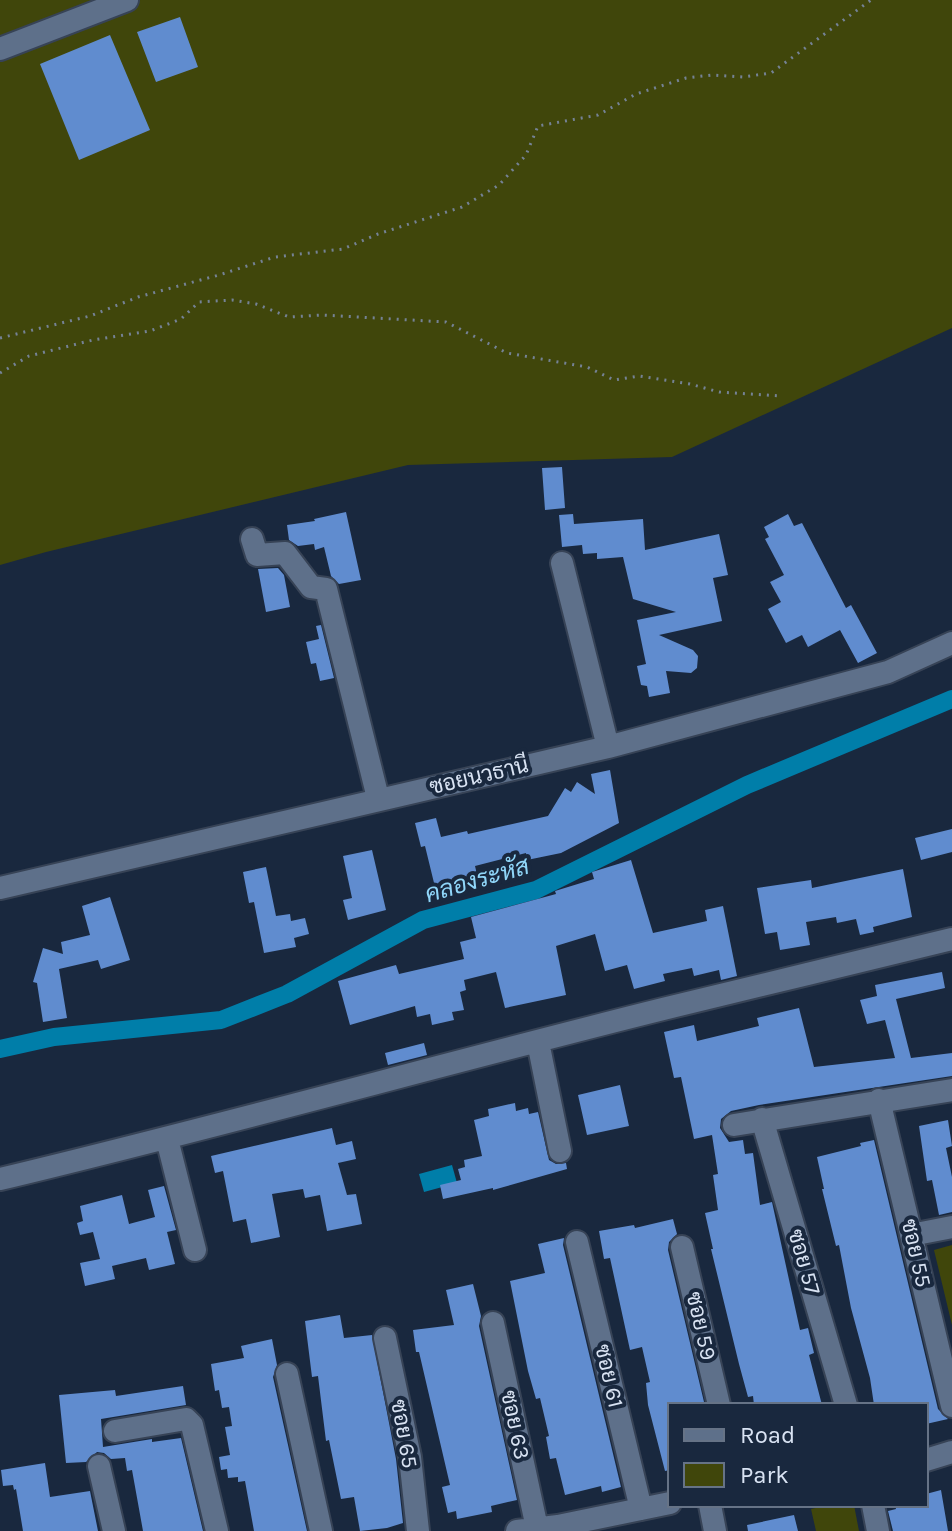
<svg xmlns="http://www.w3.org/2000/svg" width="952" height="1531" font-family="Karla,Sarabun,sans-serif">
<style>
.green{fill:#40460b}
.water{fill:#007ea9}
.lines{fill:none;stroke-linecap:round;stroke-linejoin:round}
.canal{stroke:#007ea9;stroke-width:18}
.building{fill:#608ccf}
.minor-casing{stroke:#374356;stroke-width:26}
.path{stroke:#758295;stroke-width:3;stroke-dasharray:2 6;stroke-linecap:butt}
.minor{stroke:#5e708a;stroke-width:22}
.labels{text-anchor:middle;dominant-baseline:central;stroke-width:8;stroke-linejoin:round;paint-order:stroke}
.street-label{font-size:22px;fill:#d9e3f3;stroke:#19283e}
.water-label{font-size:24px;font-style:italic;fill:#90d6f9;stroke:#19283e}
</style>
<rect width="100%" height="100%" fill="#19283e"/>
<!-- green -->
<path class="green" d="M0 0H952V328L672 457 408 465 46 552 0 565Z
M952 1245V1325L934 1250Z
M829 1505H854L859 1531H816L811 1509Z"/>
<!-- water -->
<path class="water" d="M452 1165 457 1183 424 1192 419 1174Z"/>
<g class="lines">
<!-- canal -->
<path class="canal" d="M0 1049 54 1037 221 1020 287 994 423 920 536 890 747 785 952 699"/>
</g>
<!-- building -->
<path class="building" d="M180 17 198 67 156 82 137 32Z
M110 35 150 130 79 160 40 64Z
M562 467 565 508 545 510 542 468Z
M346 512 361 580 339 584 331 576 324 547 315 550 314 544 298 546 289 540 287 525 315 521 314 519Z
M573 514 574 524 643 519 645 550 719 534 728 575 713 578 722 621 659 635 693 650 698 656 697 668 691 673 666 671 670 693 649 697 647 686 641 685 637 666 646 664 637 620 676 612 633 599 623 557 597 559V553L583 554 582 545 562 547 559 515Z
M788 514 794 526 802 523 846 608 851 605 877 653 858 663 840 630 808 647 802 635 786 643 768 609 781 602 770 582 784 575 765 539 769 537 764 527Z
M278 568 284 575 290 607 266 612 258 569Z
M321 625 334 678 320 681 316 663 311 664 306 642 319 639 316 626Z
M610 770 619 823 561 853 527 860 526 853 475 866 479 883 445 891 444 885 435 887 425 846 421 847 415 823 436 818 441 837 467 831 468 834 548 816 565 788 571 792 577 782 595 794 591 774Z
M952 829V852L921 860 915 838Z
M372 850 386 910 348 920 343 900 352 898 343 856Z
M631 860 653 933 707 921 705 910 723 906 737 976 721 980 719 970 694 976 692 968 663 974 665 981 634 989 627 965 605 971 595 934 556 946 566 995 505 1008 496 972 464 980 466 990 460 992 464 1010 452 1012 454 1020 432 1025 430 1014 417 1017 415 1006 350 1025 338 981 396 965 399 974 464 959 460 942 476 938 471 917 556 894 555 891 594 879 592 872Z
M266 867 276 916 290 914 291 921 305 918 309 934 294 938 296 947 264 953 254 902 249 903 243 872Z
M903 869 912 917 873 927 874 932 860 935 856 919 837 923 836 917 806 922 810 945 780 950 777 932 765 934 757 888 811 880 812 888Z
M110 897 130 960 101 969 98 960 59 969 67 1018 43 1022 37 983 33 982 43 948 63 954 61 942 90 935 82 906Z
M942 972 945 988 896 999 911 1058 952 1053V1076L759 1105 731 1111 721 1119 720 1128 729 1142 743 1140 745 1154 753 1153 760 1205 772 1202 800 1330 808 1328 814 1353 809 1355 822 1405H754L753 1396 748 1397 739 1364 711 1249H713L705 1213 718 1210 713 1175 718 1174 712 1135 694 1139 681 1077 674 1078 664 1032 694 1025 697 1041 759 1026 757 1018 799 1008 814 1067 895 1058 885 1020 867 1024 860 1000 877 996 875 985Z
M424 1043 427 1055 388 1065 385 1053Z
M620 1085 629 1126 587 1135 578 1095Z
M515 1103 516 1111 528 1108 529 1114 538 1112 549 1160 556 1164 566 1163 567 1169 493 1190V1188L443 1199 440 1185 461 1180 458 1169 465 1167 464 1160 482 1156 474 1120 489 1116 488 1109Z
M948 1120 952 1146 946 1148 952 1177V1212L939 1215 932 1180 927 1181 919 1126Z
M332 1128 336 1145 352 1141 356 1159 338 1163 347 1195 356 1194 362 1224 327 1231 320 1195 305 1198 303 1189 272 1194 280 1237 251 1243 246 1219 233 1222 223 1171 215 1173 211 1156Z
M874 1140 938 1409 948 1419 926 1424V1405H874L870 1378 851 1308 839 1245 836 1246 822 1189H824L817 1157 861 1146 860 1143Z
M164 1186 176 1230 167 1232 175 1264 149 1270 146 1258 112 1266 115 1279 85 1286 80 1263 100 1259 93 1232 80 1235 77 1223 83 1221 80 1206 122 1195 129 1224 155 1217 148 1190Z
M673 1219 677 1234 669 1242 668 1250 704 1402 670 1405V1470L665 1471 648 1405 646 1383 650 1382 642 1347 630 1350 610 1258 604 1259 599 1231 634 1225 635 1228Z
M564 1238 563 1245 621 1487 602 1492 601 1486 565 1495 556 1458 550 1459 546 1437 549 1436 540 1398 536 1399 528 1371 510 1281 545 1273 538 1244Z
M473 1284 481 1316 479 1326 517 1500 491 1506 492 1512 457 1519 456 1511 448 1513 442 1487 450 1485 419 1352H416L413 1330 454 1325 446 1290Z
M340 1315 344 1338 372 1335 396 1459 403 1523 387 1528 360 1531 354 1497 341 1499 329 1440 326 1441 318 1376 312 1377 305 1321Z
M272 1339 277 1365 273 1377 307 1531H254L245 1481 238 1482V1477L228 1478 227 1469 221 1470 219 1457 230 1455 225 1427 232 1426 229 1407 222 1408 219 1390 215 1391 211 1364 244 1358 241 1346Z
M183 1386 186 1405 101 1419 103 1447 152 1439V1442L181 1438 203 1531H143L132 1470 127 1471 125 1458 111 1459 104 1453 97 1452 86 1462 66 1463 59 1395 115 1390 116 1396Z
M45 1463 50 1497 90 1491 98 1531H23L16 1489 14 1490 13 1485 3 1486 1 1470Z
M941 1490 948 1531H893L888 1511 896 1509 895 1505H926V1494Z
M794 1515 798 1531H748L747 1525Z"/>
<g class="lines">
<defs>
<path id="minor" d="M0 49 127 0
M252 539 257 555 285 553 311 587 326 589 378 798
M562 563 608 747
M0 888 608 747 888 672 952 643
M538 1042 560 1151
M879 1100 952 1406
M762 1119 846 1405
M734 1125 952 1090
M167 1139 195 1250
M0 1179C222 1126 442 1064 663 1009 759 985 856 963 952 939
M911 1235 952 1227
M577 1242 641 1509
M682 1247 719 1405
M493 1323 537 1528
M385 1338 410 1457 418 1531
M287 1374 321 1531
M115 1431 186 1419 192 1425 217 1531
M926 1460 952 1452
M99 1466 114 1531
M710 1505 715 1531
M873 1505 878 1531
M517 1531 558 1526 670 1503"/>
</defs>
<!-- minor casing -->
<use href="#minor" class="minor-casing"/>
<!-- path -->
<path class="path" d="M0 338 90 316 138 297 219 275 275 257 343 249 378 234 462 207 499 185 526 155 538 126 598 115 636 94 686 78 712 75 743 77 771 73 871 0
M0 373 29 356 93 340 150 331 181 319 199 302 232 300 256 304 289 317 322 315 446 322 507 353 587 367 614 380 639 376 690 384 719 392 781 396"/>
<!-- minor -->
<use href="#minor" class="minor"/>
</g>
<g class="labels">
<!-- street labels -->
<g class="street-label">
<text transform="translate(479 776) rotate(-13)">ซอยนวธานี</text>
<text transform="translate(916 1253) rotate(77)">ซอย 55</text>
<text transform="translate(804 1262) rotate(74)">ซอย 57</text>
<text transform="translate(701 1326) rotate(77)">ซอย 59</text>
<text transform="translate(609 1376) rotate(77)">ซอย 61</text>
<text transform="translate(515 1425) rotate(78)">ซอย 63</text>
<text transform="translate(404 1434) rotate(80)">ซอย 65</text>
</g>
<!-- water labels -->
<g class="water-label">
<text transform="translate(477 880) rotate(-16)">คลองระหัส</text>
</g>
</g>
<!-- legend -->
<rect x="668" y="1403" width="260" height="104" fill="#19283e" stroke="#667386" stroke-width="2"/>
<rect x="684" y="1429" width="40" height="12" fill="#5e708a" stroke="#667386" stroke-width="2"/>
<text x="740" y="1443" font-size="24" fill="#d9e3f3">Road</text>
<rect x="684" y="1463" width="40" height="24" fill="#40460b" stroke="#667386" stroke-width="2"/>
<text x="740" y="1483" font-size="24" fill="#d9e3f3">Park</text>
</svg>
